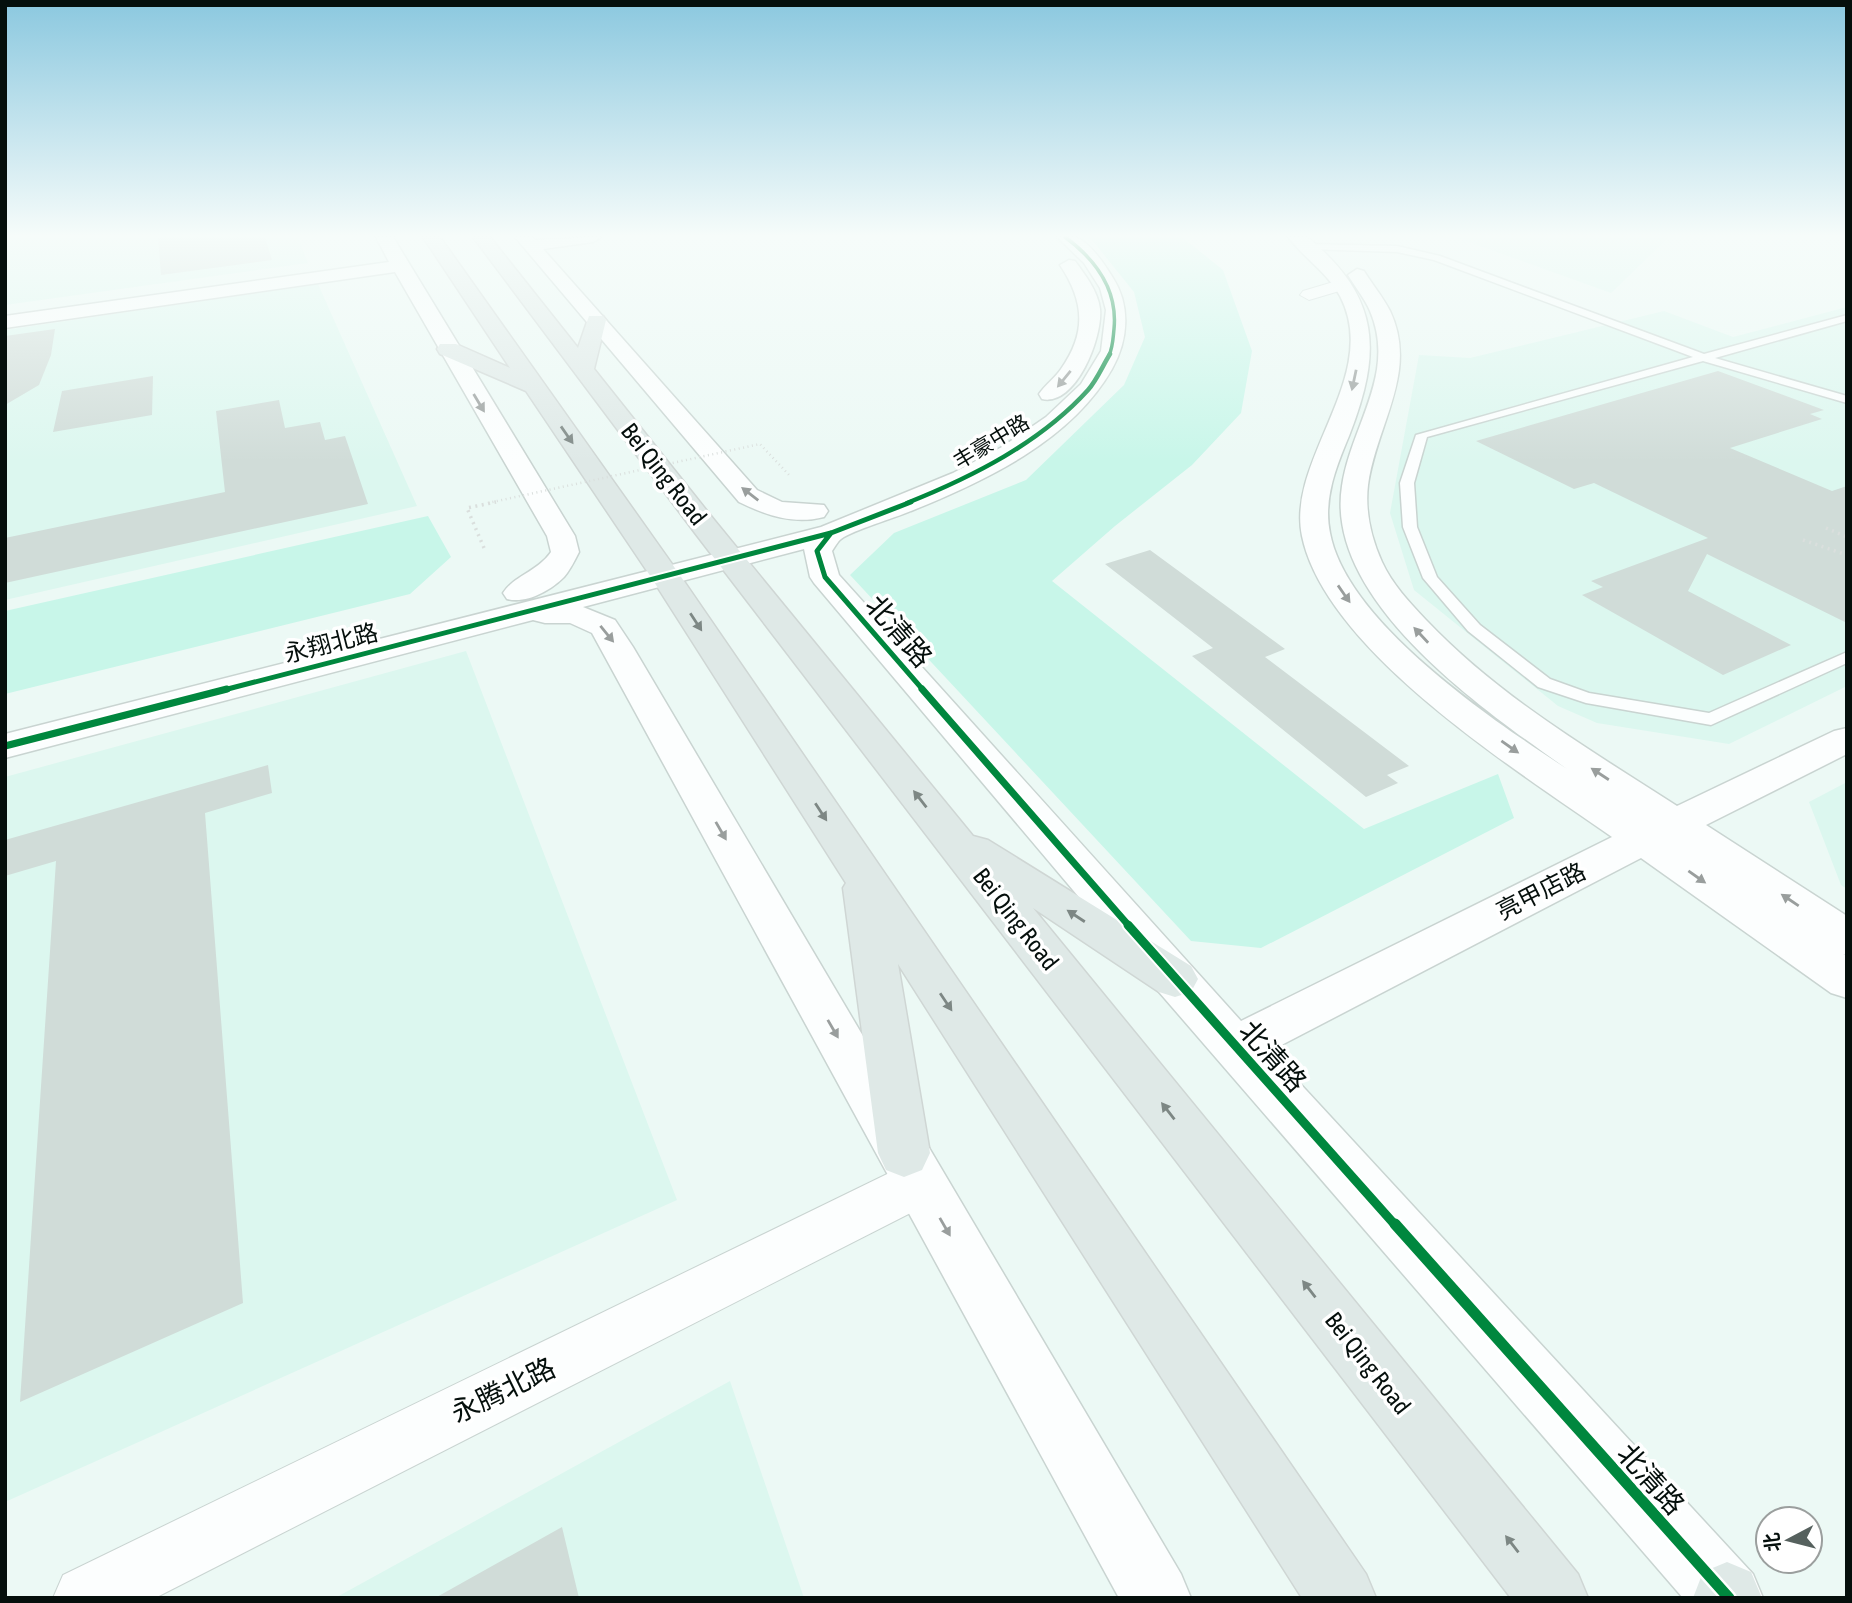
<svg xmlns="http://www.w3.org/2000/svg" width="1852" height="1603" font-family="'Asap Condensed','Noto Sans SC',sans-serif">
<style>
.built{fill:#dcf7ef}
.green{fill:#c8f6e9}
.building{fill:#d0dcd8}
.lines{fill:none;stroke-linecap:round;stroke-linejoin:round}
.service-casing{stroke:#c9d4d1;stroke-width:3}
.minor-casing{stroke:#c9d4d1;stroke-width:2}
.tertiary-casing{stroke:#c9d4d1;stroke-width:3}
.primary-casing{stroke:#cfd6d4;stroke-width:3}
.path{stroke:#dadfdd;stroke-width:3.5;stroke-dasharray:2 4.5;stroke-linecap:butt}
.service{fill:#fcfefe;fill-rule:evenodd}
.minor{fill:#fcfefe;fill-rule:evenodd}
.tertiary{fill:#fcfefe;fill-rule:evenodd}
.primary{fill:#dfe9e7;fill-rule:evenodd}
.path-bridge-far1{stroke:#dadfdd;stroke-width:2.5;stroke-dasharray:1 3.5;stroke-linecap:butt}
.path-bridge{stroke:#dadfdd;stroke-width:3.5;stroke-dasharray:2 4.5;stroke-linecap:butt}
.cycleway-far5-casing{stroke:#fff;stroke-width:5}
.cycleway-far4-casing{stroke:#fff;stroke-width:7}
.cycleway-far3-casing{stroke:#fff;stroke-width:9}
.cycleway-far2-casing{stroke:#fff;stroke-width:11}
.cycleway-far1-casing{stroke:#fff;stroke-width:13}
.cycleway-casing{stroke:#fff;stroke-width:16}
.cycleway-far5{stroke:#00873e;stroke-width:3.5}
.cycleway-far4{stroke:#00873e;stroke-width:4.5}
.cycleway-far3{stroke:#00873e;stroke-width:5}
.cycleway-far2{stroke:#00873e;stroke-width:7}
.cycleway-far1{stroke:#00873e;stroke-width:9}
.cycleway{stroke:#00873e;stroke-width:11}
.oneway{fill:#999e9d}
.oneway2{fill:#7d8784}
.labels{text-anchor:middle;dominant-baseline:central;stroke-width:7;stroke-linejoin:round;paint-order:stroke}
.far-street-label{font-size:21px;fill:#050f0c;stroke:#fff}
.street-label{font-size:24px;fill:#050f0c;stroke:#fff}
.near-street-label{font-size:28px;fill:#050f0c;stroke:#fff}
</style>
<rect width="100%" height="100%" fill="#ecf9f5"/>
<!-- built -->
<path class="built" d="M5 237H298L308 263 5 305Z
M1455 237H1669L1611 293Z
M318 284 417 506 5 600V330Z
M1847 307V686L1729 744 1597 723 1558 706 1414 590 1390 513 1419 355 1470 358 1664 311 1733 337Z
M466 651 677 1200 5 1502V777Z
M1847 782V889L1841 885 1809 802Z
M730 1381 804 1598H335Z"/>
<!-- green -->
<path class="green" d="M1086 237H1182L1223 270 1252 351 1241 413 1192 465 1115 526 1052 581 1364 829 1498 774 1514 818 1261 948 1191 941 850 575 894 533 1026 480 1124 385 1145 337 1134 292 1092 240Z
M428 516 451 557 410 594 5 694V611Z"/>
<!-- building -->
<path class="building" d="M158 237H265L272 260 161 275Z
M55 329 51 355 39 385 5 405V336Z
M1718 371 1824 410 1810 414 1822 419 1730 448 1832 491 1847 486V623L1707 554 1688 591 1791 645 1723 675 1582 595 1603 587 1591 581 1708 538 1594 483 1574 489 1476 441Z
M153 376 152 415 53 432 62 391Z
M279 400 285 428 320 422 325 440 345 436 368 504 5 583V538L225 492 216 411Z
M1150 550 1285 649 1265 657 1409 766 1387 775 1398 783 1366 797 1192 656 1213 648 1105 564Z
M268 765 272 793 205 813 243 1303 20 1402 56 861 5 876V840Z
M562 1527 579 1598H435Z"/>
<g class="lines">
<defs>
<path id="service" d="M1304 244 1397 246 1440 256 1704 354 1847 315V321L1715 358 1847 396V403L1703 361 1427 437 1414 483 1417 527 1437 577 1480 625 1550 679 1589 693 1709 713 1847 652V663L1711 725 1586 703 1538 687 1468 631 1423 578 1403 527 1400 483 1416 435 1693 357 1434 260 1397 252 1307 249Z"/>
<path id="minor" d="M1340 280 1346 281 1349 285 1346 289 1309 300 1300 295 1303 291Z
M920 1158 938 1165 945 1182 938 1199 155 1598H53L63 1575Z"/>
<path id="tertiary" d="M376 237H393L575 536 579 552C575 560 570 570 564 577 550 591 526 604 507 599L503 593C515 575 537 572 551 552L547 536 395 272 5 328V316L389 262Z
M515 237H532L535 240 601 237 593 242 543 249 757 490 782 502 824 505 828 511 824 517C793 525 766 515 739 502Z
M1057 237C1063 237 1072 236 1078 238 1092 245 1105 265 1113 278 1131 306 1128 341 1112 369 1071 441 985 481 911 511 895 518 853 530 841 539 838 541 834 548 832 551L839 575 1241 1021 1612 837C1520 772 1326 652 1302 536 1286 459 1382 376 1340 296 1327 272 1304 258 1288 237H1307C1381 297 1382 352 1349 436 1336 467 1323 499 1330 533 1347 623 1494 721 1567 769 1485 711 1324 601 1342 486 1351 425 1397 374 1370 311 1365 299 1355 287 1348 275L1357 269 1364 271C1372 284 1383 297 1390 311 1419 372 1376 425 1368 485 1365 510 1371 538 1382 562 1392 584 1410 603 1426 620 1498 696 1590 750 1677 806L1834 731 1847 728V754L1706 825 1847 916V955L1843 954 1847 956V998L1831 993 1641 858 1270 1051 1753 1574 1763 1598H1683L1159 992 814 583 810 577 804 549 583 607 615 620 633 647 1181 1574 1191 1598H1119L592 633 570 623H545L533 620 5 758V734L821 527 953 473 1002 447 1046 417 1081 384 1101 351 1106 310 1100 288 1084 263Z
M1069 260 1075 261C1085 275 1098 291 1100 309 1103 337 1076 407 1042 399L1039 394C1045 385 1055 378 1061 369 1087 332 1084 301 1060 265Z"/>
<path id="primary" d="M423 237H440L677 571 1366 1574 1376 1598H1302L898 964 930 1153 922 1170 904 1177 886 1170 878 1153 843 888 846 883 651 577 526 391 440 354 437 349 440 344H456L510 368Z
M473 237H490L578 348 589 316H603L606 320 594 369 715 521 973 836 988 840 1191 966 1198 979 1191 992 1175 997 1159 992 1033 908 1578 1574 1588 1598H1511L695 533Z
M1727 1562 1751 1572 1762 1598H1693L1703 1572Z"/>
</defs>
<!-- service casing -->
<use href="#service" class="service-casing"/>
<!-- minor casing -->
<use href="#minor" class="minor-casing"/>
<!-- tertiary casing -->
<use href="#tertiary" class="tertiary-casing"/>
<!-- primary casing -->
<use href="#primary" class="primary-casing"/>
<!-- path -->
<path class="path" d="M1826 528 1847 537
M1803 540 1847 555"/>
<!-- service -->
<use href="#service" class="service"/>
<!-- minor -->
<use href="#minor" class="minor"/>
<!-- tertiary -->
<use href="#tertiary" class="tertiary"/>
<!-- primary -->
<use href="#primary" class="primary"/>
<!-- path-bridge-far1 -->
<path class="path-bridge-far1" d="M488 503 760 444 790 476"/>
<!-- path-bridge -->
<path class="path-bridge" d="M484 548 467 508 496 502"/>
<defs>
<path id="cycleway-far5" d="M1065 237C1096 260 1118 289 1114 329 1113 338 1113 347 1109 355"/>
<path id="cycleway-far4" d="M907 503C972 477 1040 443 1088 390 1097 380 1103 365 1110 354"/>
<path id="cycleway-far3" d="M831 533 817 551 825 577 924 691
M220 691 831 533 911 502"/>
<path id="cycleway-far2" d="M922 689 1130 927
M5 746 227 689"/>
<path id="cycleway-far1" d="M1128 925 1396 1226"/>
<path id="cycleway" d="M1395 1224 1729 1598"/>
</defs>
<!-- cycleway-far5 casing -->
<use href="#cycleway-far5" class="cycleway-far5-casing"/>
<!-- cycleway-far4 casing -->
<use href="#cycleway-far4" class="cycleway-far4-casing"/>
<!-- cycleway-far3 casing -->
<use href="#cycleway-far3" class="cycleway-far3-casing"/>
<!-- cycleway-far2 casing -->
<use href="#cycleway-far2" class="cycleway-far2-casing"/>
<!-- cycleway-far1 casing -->
<use href="#cycleway-far1" class="cycleway-far1-casing"/>
<!-- cycleway casing -->
<use href="#cycleway" class="cycleway-casing"/>
<!-- cycleway-far5 -->
<use href="#cycleway-far5" class="cycleway-far5"/>
<!-- cycleway-far4 -->
<use href="#cycleway-far4" class="cycleway-far4"/>
<!-- cycleway-far3 -->
<use href="#cycleway-far3" class="cycleway-far3"/>
<!-- cycleway-far2 -->
<use href="#cycleway-far2" class="cycleway-far2"/>
<!-- cycleway-far1 -->
<use href="#cycleway-far1" class="cycleway-far1"/>
<!-- cycleway -->
<use href="#cycleway" class="cycleway"/>
</g>
<!-- one-way arrows -->
<defs><path id="oneway-solid" d="M-6-.8H1V-3.2L6.5 0L1 3.2V.8H-6Z" transform="scale(1.75)"/></defs>
<g class="oneway">
<use href="#oneway-solid" transform="translate(1064 379) rotate(129)"/>
<use href="#oneway-solid" transform="translate(1354 380) rotate(102)"/>
<use href="#oneway-solid" transform="translate(479 403) rotate(59)"/>
<use href="#oneway-solid" transform="translate(750 494) rotate(-142)"/>
<use href="#oneway-solid" transform="translate(1344 594) rotate(55)"/>
<use href="#oneway-solid" transform="translate(607 634) rotate(51)"/>
<use href="#oneway-solid" transform="translate(1421 635) rotate(-133)"/>
<use href="#oneway-solid" transform="translate(1510 747) rotate(35)"/>
<use href="#oneway-solid" transform="translate(1600 774) rotate(-147)"/>
<use href="#oneway-solid" transform="translate(721 831) rotate(60)"/>
<use href="#oneway-solid" transform="translate(1697 877) rotate(35)"/>
<use href="#oneway-solid" transform="translate(1790 900) rotate(-146)"/>
<use href="#oneway-solid" transform="translate(833 1029) rotate(60)"/>
<use href="#oneway-solid" transform="translate(945 1227) rotate(60)"/>
</g>
<g class="oneway2">
<use href="#oneway-solid" transform="translate(567 435) rotate(55)"/>
<use href="#oneway-solid" transform="translate(696 622) rotate(57)"/>
<use href="#oneway-solid" transform="translate(920 799) rotate(-128)"/>
<use href="#oneway-solid" transform="translate(821 812) rotate(57)"/>
<use href="#oneway-solid" transform="translate(1076 916) rotate(-147)"/>
<use href="#oneway-solid" transform="translate(946 1002) rotate(56)"/>
<use href="#oneway-solid" transform="translate(1168 1111) rotate(-128)"/>
<use href="#oneway-solid" transform="translate(1309 1289) rotate(-128)"/>
<use href="#oneway-solid" transform="translate(1512 1544) rotate(-128)"/>
</g>
<!-- sky -->
<linearGradient id="sky" x2="0" y2="1"><stop stop-color="#8bc8df"/><stop offset="0.51" stop-color="#f6fcfa"/><stop offset="1" stop-color="#f6fcfa" stop-opacity="0"/></linearGradient>
<rect width="1852" height="462" fill="url(#sky)"/>
<g class="labels">
<!-- far-street labels -->
<g class="far-street-label">
<text transform="translate(991 441) rotate(-31)">丰豪中路</text>
</g>
<!-- street labels -->
<g class="street-label">
<text transform="translate(664 474) rotate(52)">Bei Qing Road</text>
<text transform="translate(331 643) rotate(-14)">永翔北路</text>
<text transform="translate(1541 891) rotate(-27)">亮甲店路</text>
<text transform="translate(1016 919) rotate(52)">Bei Qing Road</text>
<text transform="translate(1368 1363) rotate(52)">Bei Qing Road</text>
</g>
<!-- near-street labels -->
<g class="near-street-label">
<text transform="translate(899 631) rotate(49)">北清路</text>
<text transform="translate(1273 1056) rotate(48)">北清路</text>
<text transform="translate(503 1390) rotate(-26)">永腾北路</text>
<text transform="translate(1651 1479) rotate(48)">北清路</text>
</g>
</g>
<!-- border -->
<rect width="1852" height="1603" fill="none" stroke="#050f0c" stroke-width="14"/>
<!-- north arrow -->
<g transform="translate(1789 1540) rotate(263)"><circle r="33" fill="#ffffff" stroke="#9b9f9e" stroke-width="2"/>
<path d="M0-5L12 26L0 18L-12 26Z" fill="#56615e"/>
<text y="-10" font-size="19" font-weight="bold" text-anchor="middle" fill="#050f0c">北</text>
</g>
</svg>
